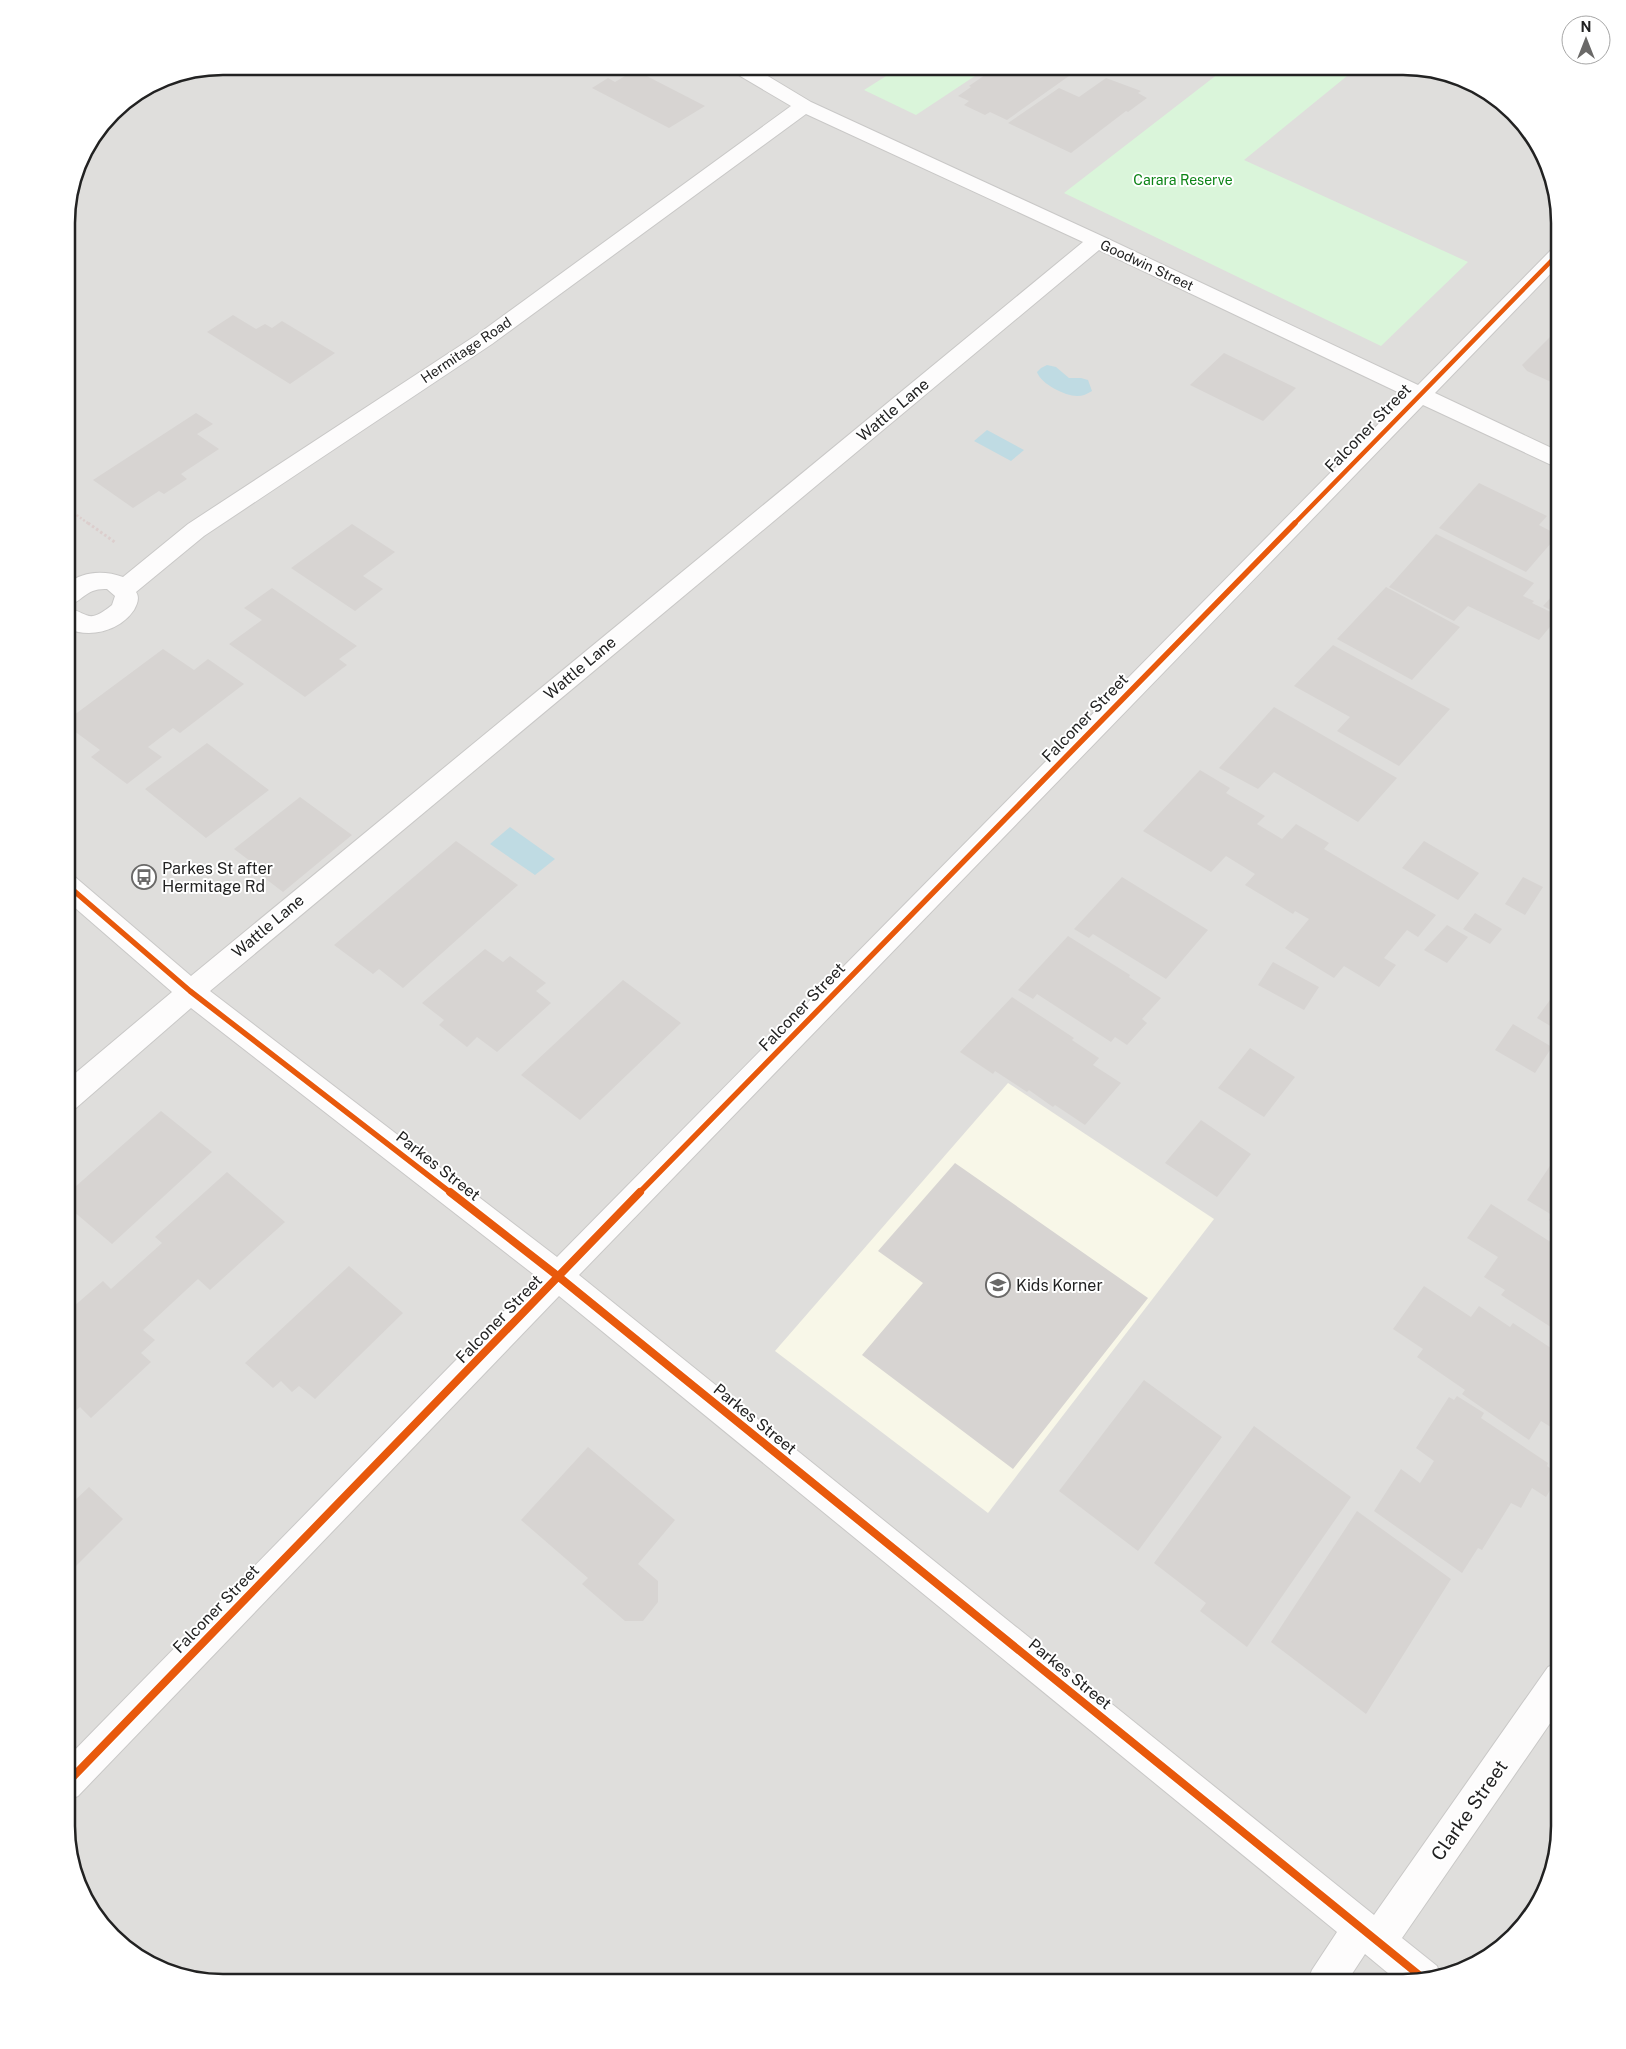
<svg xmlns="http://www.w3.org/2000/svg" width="1626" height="2049" font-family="'Public Sans',sans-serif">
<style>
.residential{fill:#dfdedc}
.education{fill:#f8f7e8}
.park{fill:#daf5da}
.water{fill:#bfdbe3}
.building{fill:#d7d4d2}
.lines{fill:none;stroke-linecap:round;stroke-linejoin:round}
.minor-casing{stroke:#c9c8c7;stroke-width:2}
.path-far1{stroke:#dccecd;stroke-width:2.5;stroke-dasharray:2 2;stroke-linecap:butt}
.path{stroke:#dccecd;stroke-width:3;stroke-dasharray:2.5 2.5;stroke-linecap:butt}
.minor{fill:#fdfcfc;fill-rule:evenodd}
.cycleway-far2-casing{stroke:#fff;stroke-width:7}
.cycleway-far1-casing{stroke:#fff;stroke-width:9}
.cycleway-casing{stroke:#fff;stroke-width:11}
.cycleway-far2{stroke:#e8590c;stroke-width:4.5}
.cycleway-far1{stroke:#e8590c;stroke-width:5.5}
.cycleway{stroke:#e8590c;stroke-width:8}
.labels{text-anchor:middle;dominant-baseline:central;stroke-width:4;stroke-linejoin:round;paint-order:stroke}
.far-park-label{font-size:14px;fill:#0c8416;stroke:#fff}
.far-street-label{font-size:14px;fill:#222;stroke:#fff}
.street-label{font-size:16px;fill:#222;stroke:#fff}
.poi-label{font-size:16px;fill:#222;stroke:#fff;text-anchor:start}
.near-street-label{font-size:19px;fill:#222;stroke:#fff}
.rim{fill:none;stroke:#222;stroke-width:2.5}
</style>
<rect width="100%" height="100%" fill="#f0eeeb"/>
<!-- residential -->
<path class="residential" d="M223 66 1413 67 1481 87 1533 136 1552 173 1560 223V1827L1539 1904 1490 1956 1453 1975 1404 1983H222L145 1962 93 1913 74 1876 66 1826 67 212 83 153 119 105 163 78Z"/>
<!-- education -->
<path class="education" d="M1008 1083 1214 1219 988 1513 775 1351Z"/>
<!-- park -->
<path class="park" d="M902 66H990L916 115 864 90Z
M1227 67H1358L1244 160 1468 262 1381 346 1064 193Z"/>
<!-- water -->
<path class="water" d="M1047 365 1056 367 1069 378H1081L1088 380 1092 391C1087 394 1083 396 1077 396 1065 396 1041 384 1037 372L1041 368Z
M987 430 1024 450 1011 461 974 441Z
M510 827 555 859 535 875 490 844Z"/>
<!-- building -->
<path class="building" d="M998 66H1049L1069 76 1007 120 990 112 985 115 964 105 969 101 958 96 971 87 969 86Z
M635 70 705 106 669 128 592 88 608 78 615 82Z
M1106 78 1141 91 1138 93 1147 98 1128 112 1126 111 1071 153 1008 123 1059 88 1079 97Z
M233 315 256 329 265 324 272 328 282 321 335 353 290 384 207 332Z
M1560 327V386L1527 371 1522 365Z
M1224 353 1296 388 1263 421 1190 385Z
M196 413 213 424 197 434 219 449 181 474 187 479 164 494 159 491 133 508 93 480Z
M1479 483 1547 516 1539 525 1558 535 1526 572 1439 528Z
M352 524 395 552 363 576 383 589 355 611 291 568Z
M1436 534 1534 583 1523 596 1534 601 1532 603 1559 616 1539 640 1468 606 1454 621 1389 587Z
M1386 587 1460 627 1412 680 1337 639Z
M272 588 357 646 339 659 347 665 305 697 229 644 262 620 244 608Z
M1555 593 1560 595V615L1543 606Z
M1333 645 1450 709 1399 766 1337 731 1350 717 1294 686Z
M163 649 194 670 208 659 244 684 180 733 173 728 148 747 162 757 127 784 91 757 100 750 66 725V721Z
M1274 707 1397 778 1358 822 1274 772 1258 789 1219 768Z
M207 743 269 790 206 838 145 789Z
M1200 770 1230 788 1226 793 1265 816 1257 824 1282 839 1296 824 1329 843 1324 849 1436 915 1418 937 1407 930 1384 958 1396 965 1379 987 1344 966 1334 978 1285 948 1309 919 1295 911 1293 914 1245 885 1255 874 1226 856 1211 872 1143 831Z
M300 797 352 835 283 892 258 873 262 870 234 849Z
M456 841 518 885 403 988 379 969 373 974 334 945Z
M1424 841 1479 873 1458 900 1402 868Z
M1122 877 1208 930 1166 979 1093 934 1089 938 1074 929Z
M1523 877 1543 887 1525 915 1505 904Z
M1475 913 1502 929 1490 944 1463 929Z
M1447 925 1468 937 1447 963 1424 950Z
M1068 936 1130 975 1129 977 1161 998 1142 1019 1147 1023 1127 1045 1115 1037 1111 1042 1037 994 1033 999 1018 990Z
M485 949 503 962 510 956 546 983 536 991 551 1003 497 1052 477 1037 467 1047 439 1025 444 1020 422 1003Z
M1273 962 1319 987 1304 1010 1258 985Z
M623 980 681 1023 580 1120 521 1075Z
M1560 986V1036L1555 1033 1557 1030 1537 1018Z
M1012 997 1074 1038 1072 1040 1099 1058 1093 1065 1121 1083 1085 1125 1055 1105 1053 1107 1029 1090 1027 1092 995 1071 993 1074 960 1052Z
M1513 1024 1552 1047 1535 1073 1495 1050Z
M1250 1048 1295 1077 1264 1117 1218 1088Z
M161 1111 212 1152 112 1244 66 1205V1195Z
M1201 1120 1251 1154 1217 1197 1165 1163Z
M1560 1151V1229L1549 1220 1552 1215 1527 1200Z
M955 1163 1148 1298 1013 1469 862 1355 923 1283 878 1251Z
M227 1172 285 1222 210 1290 198 1279 143 1330 155 1340 141 1353 151 1362 91 1418 80 1407 73 1413 66 1407V1313L103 1281 111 1289 162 1243 155 1237Z
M1491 1204 1560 1248V1333L1501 1295 1505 1290 1484 1277 1498 1257 1467 1238Z
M349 1266 403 1313 315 1399 299 1386 292 1392 281 1381 273 1388 245 1363Z
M1424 1286 1471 1317 1479 1306 1510 1327 1513 1323 1560 1354V1420L1554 1429 1541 1421 1529 1440 1462 1394 1465 1390 1417 1357 1423 1349 1393 1329Z
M1144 1380 1222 1437 1138 1551 1059 1491Z
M1457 1396 1484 1413 1481 1418 1548 1463 1547 1466 1559 1475 1546 1497 1532 1488 1521 1508 1511 1503 1482 1550 1478 1548 1462 1573 1374 1511 1401 1469 1420 1483 1434 1461 1416 1448 1449 1397 1454 1400Z
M1254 1426 1351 1497 1247 1647 1200 1611 1206 1603 1154 1563Z
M588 1447 675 1520 638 1564 658 1581V1602L643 1621H625L582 1584 588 1578 521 1520Z
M89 1487 123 1519 66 1576V1497L72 1503Z
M1357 1511 1451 1579 1366 1714 1271 1642Z"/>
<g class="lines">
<defs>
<path id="minor" d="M728 66H751L811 102 1104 237 1418 385 1553 248 1560 246V264L1435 393 1560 452V469L1423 405 579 1275 1374 1915 1548 1667 1560 1662V1709L1402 1938 1437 1966 1441 1977 1400 1983 1365 1954 1346 1983H1307L1312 1970 1337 1932 559 1296 78 1796 66 1801V1759L537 1277 191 1008 76 1108 66 1111V1081L172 992 66 900V874L75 877 191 976 1083 242 806 114 492 344 204 536 136 592C140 598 137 604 134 610 120 631 89 639 67 628V608C90 613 87 625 112 605L115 596 107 589C85 588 84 601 67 606V584C83 571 104 570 123 577L188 524 478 334 791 106 730 70ZM1099 250 1406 396 557 1257 210 991Z"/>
</defs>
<!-- minor casing -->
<use href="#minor" class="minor-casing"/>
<!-- path-far1 -->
<path class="path-far1" d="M67 508 89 524"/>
<!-- path -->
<path class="path" d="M88 523 116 543"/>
<!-- minor -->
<use href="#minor" class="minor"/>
<defs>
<path id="cycleway-far2" d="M1294 524 1560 252"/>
<path id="cycleway-far1" d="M66 884 190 991 451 1193
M639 1193 1295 523"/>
<path id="cycleway" d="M450 1192 559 1277 1424 1979
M66 1784 640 1192"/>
</defs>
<!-- cycleway-far2 casing -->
<use href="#cycleway-far2" class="cycleway-far2-casing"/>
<!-- cycleway-far1 casing -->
<use href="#cycleway-far1" class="cycleway-far1-casing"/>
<!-- cycleway casing -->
<use href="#cycleway" class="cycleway-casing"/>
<!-- cycleway-far2 -->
<use href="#cycleway-far2" class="cycleway-far2"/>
<!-- cycleway-far1 -->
<use href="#cycleway-far1" class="cycleway-far1"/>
<!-- cycleway -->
<use href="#cycleway" class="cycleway"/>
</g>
<!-- icons -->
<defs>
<symbol id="bus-ring" viewBox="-11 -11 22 22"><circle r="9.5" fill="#fff" stroke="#6a6968" stroke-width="1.5"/><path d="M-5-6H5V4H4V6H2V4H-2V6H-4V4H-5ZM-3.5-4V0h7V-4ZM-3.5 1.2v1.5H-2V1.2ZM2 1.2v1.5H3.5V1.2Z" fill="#6a6968"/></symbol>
<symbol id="school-ring" viewBox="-11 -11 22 22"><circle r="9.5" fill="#fff" stroke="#6a6968" stroke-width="1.5"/><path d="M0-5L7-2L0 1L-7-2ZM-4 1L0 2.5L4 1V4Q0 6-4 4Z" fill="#6a6968"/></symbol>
</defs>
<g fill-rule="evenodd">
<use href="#bus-ring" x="130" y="863" width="28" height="28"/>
<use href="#school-ring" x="984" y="1271" width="28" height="28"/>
</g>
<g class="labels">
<!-- far-park labels -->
<g class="far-park-label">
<text x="1183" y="180">Carara Reserve</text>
</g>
<!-- far-street labels -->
<g class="far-street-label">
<text transform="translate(1147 265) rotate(25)">Goodwin Street</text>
<text transform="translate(466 350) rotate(-34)">Hermitage Road</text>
</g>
<!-- street labels -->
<g class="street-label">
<text transform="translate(893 410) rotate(-40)">Wattle Lane</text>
<text transform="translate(1368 428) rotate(-46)">Falconer Street</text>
<text transform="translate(580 668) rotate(-40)">Wattle Lane</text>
<text transform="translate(1085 718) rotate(-46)">Falconer Street</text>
<text transform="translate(268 926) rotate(-40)">Wattle Lane</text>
<text transform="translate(802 1007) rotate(-46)">Falconer Street</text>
<text transform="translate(438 1166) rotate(38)">Parkes Street</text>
<text transform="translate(499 1319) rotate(-46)">Falconer Street</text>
<text transform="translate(755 1419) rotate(39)">Parkes Street</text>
<text transform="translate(216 1609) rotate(-46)">Falconer Street</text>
<text transform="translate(1070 1674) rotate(39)">Parkes Street</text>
</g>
<!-- poi labels -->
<g class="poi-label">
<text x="162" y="868">Parkes St after<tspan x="162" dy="18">Hermitage Rd</tspan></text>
<text x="1016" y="1285">Kids Korner</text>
</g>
<!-- near-street labels -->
<g class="near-street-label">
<text transform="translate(1469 1810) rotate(-55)">Clarke Street</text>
</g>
</g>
<!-- crop -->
<path d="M0 0H1626V2049H0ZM223 75H1403A148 148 0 0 1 1551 223V1826A148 148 0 0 1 1403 1974H223A148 148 0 0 1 75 1826V223A148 148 0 0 1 223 75Z" fill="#fff" fill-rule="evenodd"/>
<path class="rim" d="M223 75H1403A148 148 0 0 1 1551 223V1826A148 148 0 0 1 1403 1974H223A148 148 0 0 1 75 1826V223A148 148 0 0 1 223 75Z"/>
<!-- north arrow -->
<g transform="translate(1586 40)"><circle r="24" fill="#ffffff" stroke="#a7a7a7"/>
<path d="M0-4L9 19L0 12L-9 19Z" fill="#6a6968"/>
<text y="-8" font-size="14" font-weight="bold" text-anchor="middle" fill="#222222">N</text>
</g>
</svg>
